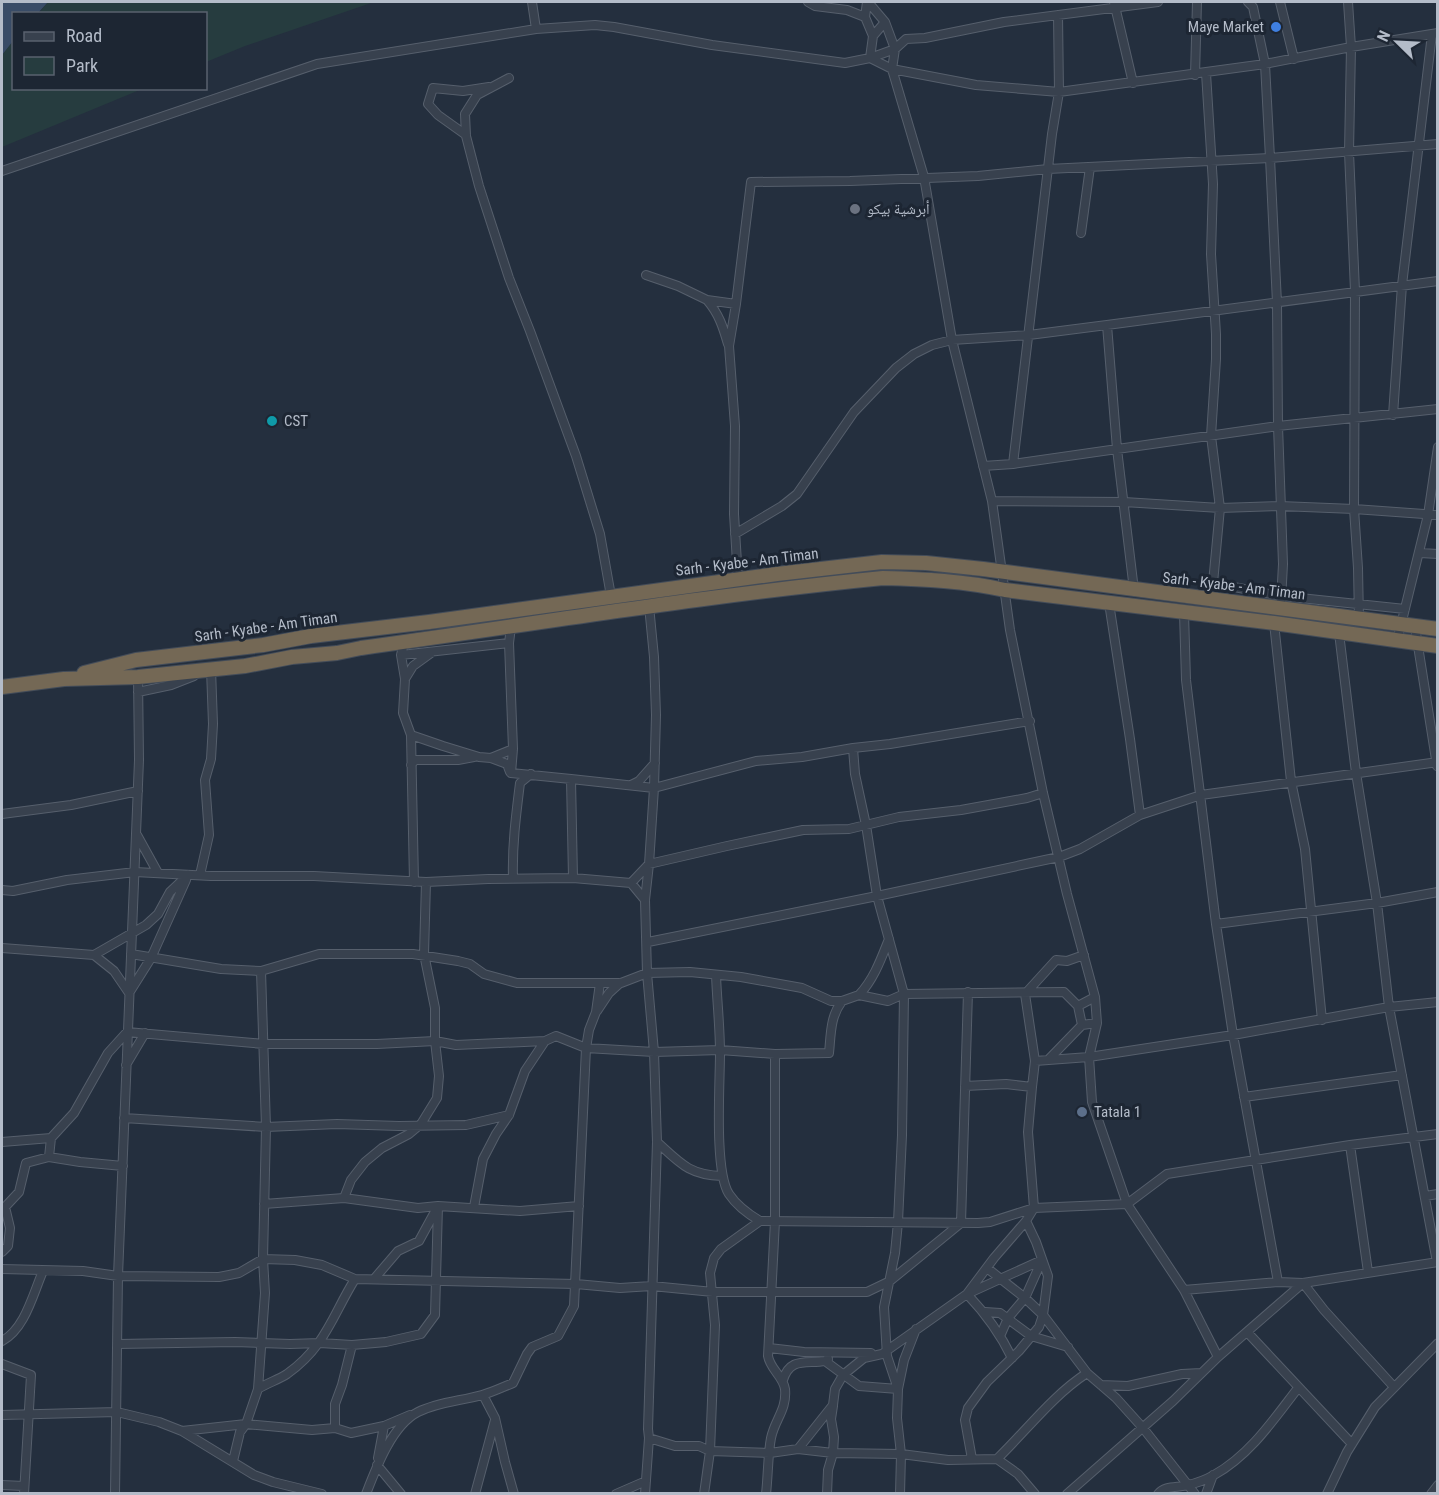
<svg xmlns="http://www.w3.org/2000/svg" width="1439" height="1495" font-family="'Roboto Condensed','Noto Naskh Arabic',sans-serif">
<style>
.green{fill:#263c3f}
.water{fill:#394c67}
.lines{fill:none;stroke-linecap:round;stroke-linejoin:round}
.street-casing{stroke:#565f6c;stroke-width:10}
.highway-casing{stroke:#434c59;stroke-width:16}
.street{stroke:#38414e;stroke-width:8}
.highway{stroke:#746855;stroke-width:14}
.shop-dot{fill:#3f7fe0;stroke:#1d2633;stroke-width:2}
.worship-dot{fill:#6b7280;stroke:#1d2633;stroke-width:2}
.culture-dot{fill:#0f9aa8;stroke:#1d2633;stroke-width:2}
.service-dot{fill:#5c6f8a;stroke:#1d2633;stroke-width:2}
.labels{text-anchor:middle;dominant-baseline:central;stroke-width:6;stroke-linejoin:round;paint-order:stroke}
.poi-label{font-size:15px;fill:#b4bcc9;stroke:#1d2633;text-anchor:start}
.street-label{font-size:15px;fill:#b4bcc9;stroke:#1d2633}
</style>
<rect width="100%" height="100%" fill="#242f3e"/>
<!-- green -->
<path class="green" d="M48 2H374L245 46 206 62V14H38Z
M13 41 14 88 142 89 2 147V55Z"/>
<!-- water -->
<path class="water" d="M2 2H48L38 13 14 14 13 41 2 55Z"/>
<g class="lines">
<defs>
<path id="street" d="M532 2 536 29
M808 2 815 6 847 10 865 17
M867 2 865 17 873 36 870 58
M868 2 885 22 895 49 892 69 924 177 952 340 992 501 1010 630 1043 793 1067 894 1095 997 1097 1023 1089 1057 1092 1102 1127 1204 1184 1290 1218 1357
M1114 2 1133 83
M1248 2 1253 7 1265 64 1270 158 1277 303 1278 426 1283 564 1281 601
M1280 2 1294 59
M1348 2 1351 47 1349 152 1355 291 1354 509 1358 568 1359 620
M873 36 885 22
M870 58 892 69 976 85 1059 92 1265 64 1351 47 1438 33
M1206 73 1213 184 1211 254 1216 334V359L1211 436 1220 508 1213 583 1281 596 1405 609
M1195 75 1197 2
M509 78 477 95 465 114 466 136 479 186 509 278 530 331 576 456 600 534 611 596
M466 135 438 115 428 104 433 88 463 91 489 87
M2 171 317 64 536 29 595 25 614 27 712 45 845 63 870 58 895 49 906 39 925 38 1004 22 1158 2
M1081 233 1090 167
M646 275 678 286 707 300 736 304
M707 300C719 314 723 327 728 344
M1107 325 1117 449 1134 590
M1393 415 1402 285 1432 34
M1013 464 1052 134 1059 92 1058 15
M983 466 1013 464 1278 426 1438 409
M992 501 1124 502 1220 508 1280 506 1354 509 1438 515
M735 534 782 506 797 494 854 412 896 368 914 354 932 345 952 340 1029 335 1107 325 1438 281
M1420 553 1438 554
M738 579 734 514 735 426 729 346 736 304 751 182 850 181 978 176 1048 169 1270 158 1438 144
M1109 603 1130 739 1140 815
M1184 613 1186 680 1216 924 1233 1035 1278 1282
M1274 623 1291 781 1305 849 1322 1020
M1415 627 1437 766
M1339 633 1356 773 1377 903 1389 1007 1437 1262
M1397 641 1428 515 1438 447
M404 642 401 655 405 679 403 713 411 735 414 882
M401 655 509 643
M405 679 413 666 431 653
M138 692 171 685 194 676
M411 735 443 746 479 757 491 758 507 764 510 772
M491 758 513 749
M411 765 415 760H458L474 757
M511 773 513 749 509 643 511 627
M511 773 571 779
M631 785 639 781 655 763
M2 814 71 805 138 791
M137 835 158 873
M200 875 209 835 205 780 211 759 213 724 211 669 208 670
M513 878C512 846 516 815 520 783L531 774
M573 878 571 779 654 788 756 761 802 757 853 748 890 744 1030 721
M631 883 649 864 727 846 803 830 849 829 899 817 961 810 1027 798 1043 793
M2 890 13 891 67 880 135 872 211 876H314L426 882 488 879 573 878 631 883 645 900
M1216 924 1377 903 1438 892
M648 942 877 896 1059 857 1080 849 1140 815 1201 795 1438 762
M2 948 94 955 146 925 158 914 170 892 188 875
M131 954 221 969 261 971 319 954H413L458 961 470 964 484 974 517 983H621L647 973 690 972 741 977 802 988 831 1001H842L859 995 888 1001 904 994 1064 992 1078 1006 1082 1025
M94 955 114 971 129 993 151 958 186 880
M716 975C717 1001 720 1027 720 1053 720 1083 714 1171 729 1194 737 1206 748 1214 760 1221L978 1223 990 1222 1034 1208 1028 1132 1032 1087
M1025 994 1056 960 1067 961 1084 955
M859 995C874 979 881 959 889 939
M1078 1006 1095 997
M597 1011 609 993 620 983
M1049 1059 1082 1025 1097 1023
M1035 1061 1089 1057 1233 1035 1389 1007 1438 1002
M126 1065 145 1033
M965 1086 1006 1084 1032 1087 1035 1061 1025 994
M1244 1097 1402 1075
M124 1118 266 1127 337 1124 399 1126 466 1125 509 1115
M2 1142 51 1138 74 1113 108 1053 127 1032 264 1044H377L435 1041 456 1045 545 1041 556 1036 586 1048 654 1052 720 1050 775 1054 829 1053C831 1034 830 1017 842 1001
M657 1142C680 1163 689 1175 722 1176
M1350 1145 1368 1272
M49 1157 51 1138
M1425 1196 1438 1194
M344 1198 351 1180 365 1162 382 1148 409 1134 421 1124 437 1098 439 1076 435 1041V1008L424 954 426 882
M264 1204 344 1198 418 1208 438 1206 520 1211 579 1206
M474 1207 483 1159 496 1134 509 1115 525 1071 545 1041
M2 1252 8 1246 10 1228 5 1207 19 1192 26 1163 49 1157 80 1162 123 1166
M987 1268 1025 1298 1043 1315 1087 1373 1116 1398 1143 1428 1195 1494
M2 1269 83 1271 118 1276 219 1277 239 1273 263 1259 295 1260 322 1265 355 1279 576 1284 620 1288 652 1286 713 1292H867L890 1281 961 1223 968 992
M374 1279 398 1251 419 1241 437 1208
M1184 1290 1278 1282 1303 1283 1438 1262
M985 1312 1000 1313 1031 1336 1068 1347
M1247 1332 1352 1444
M1001 1334 1008 1318 1025 1298 1042 1260
M2 1341C25 1329 33 1294 43 1271
M118 1344 235 1342 290 1344 320 1343 352 1345 386 1342 421 1334 435 1315 438 1206
M769 1348 804 1352 871 1353
M1012 1358C1000 1333 986 1314 967 1294L1042 1260
M825 1361 859 1386 898 1389 887 1356 884 1307 895 1253 898 1222 902 1135 904 994 877 896 866 825 855 774 853 748
M2 1364 31 1375 24 1494
M783 1380C790 1357 806 1364 825 1361L828 1359
M1101 1385 1128 1386 1182 1374 1201 1373
M258 1389C267 1383 278 1380 287 1374 326 1346 332 1316 355 1279
M483 1395 495 1418 505 1462 514 1494
M2 1415 117 1412 159 1422 182 1431 254 1475 273 1482 322 1494
M335 1428V1404L342 1385 352 1345
M182 1431 246 1424 312 1430 335 1428 351 1433 384 1426 410 1415
M649 1438 675 1446H699L710 1451 770 1453 798 1449 833 1453 901 1454 948 1460 997 1459 1018 1474 1035 1494
M798 1449 833 1405 835 1389 843 1375 864 1358 882 1354 967 1294 994 1258 1026 1221 1034 1208 1127 1204 1167 1174 1350 1145 1438 1134
M378 1458 384 1426
M972 1459 965 1420 968 1408 987 1382 1019 1351 1039 1327 1043 1315 1048 1276 1036 1242 1026 1221
M997 1459C1027 1430 1052 1396 1087 1373
M233 1461 240 1432 246 1424 258 1389 265 1293 263 1259 266 1127 261 971
M377 1465 401 1494
M2 1485 24 1486
M115 1494 118 1276 139 760 138 677
M366 1494C376 1468 392 1425 418 1412 438 1402 461 1401 482 1395 493 1392 503 1387 513 1383L527 1354 532 1347 558 1336 574 1306 586 1048 589 1030 596 1012 600 983
M475 1494 495 1420
M616 1494 646 1481
M645 1494 649 1438 648 1429 657 1142 654 1052 647 973 645 900 649 864 654 788 656 715 654 657 649 606
M704 1494 710 1451 715 1325 710 1273 714 1258 721 1249 760 1221
M766 1494C768 1477 768 1453 771 1438 775 1419 787 1410 785 1389 783 1376 770 1369 768 1356L775 1221V1054
M827 1494 828 1470 833 1453 834 1437 831 1419 833 1406
M900 1494 901 1454 897 1418 898 1389 904 1360 916 1329
M1067 1494 1173 1401 1218 1357 1303 1283 1324 1310 1394 1387
M1158 1494C1165 1485 1178 1488 1188 1485 1197 1483 1207 1479 1214 1475 1250 1455 1274 1419 1298 1388
M1206 1494 1213 1475
M1327 1494 1347 1452 1375 1407 1438 1343
M1431 1494 1438 1485"/>
<path id="highway" d="M84 673 136 660 263 645 311 636 429 622 777 574 882 562 926 563 983 569 1438 629
M2 687 64 679 138 677 245 666 292 657 337 653 361 648C534 624 708 595 883 578 924 579 964 581 1005 590L1274 623 1438 646"/>
</defs>
<!-- street casing -->
<use href="#street" class="street-casing"/>
<!-- highway casing -->
<use href="#highway" class="highway-casing"/>
<!-- street -->
<use href="#street" class="street"/>
<!-- highway -->
<use href="#highway" class="highway"/>
</g>
<!-- markers -->
<circle class="shop-dot" cx="1276" cy="27" r="6"/>
<circle class="worship-dot" cx="855" cy="209" r="6"/>
<circle class="culture-dot" cx="272" cy="421" r="6"/>
<circle class="service-dot" cx="1082" cy="1112" r="6"/>
<g class="labels">
<!-- poi labels -->
<g class="poi-label">
<text x="1264" y="27" text-anchor="end">Maye Market</text>
<text x="867" y="209">أبرشية بيكو</text>
<text x="284" y="421">CST</text>
<text x="1094" y="1112">Tatala 1</text>
</g>
<!-- street labels -->
<g class="street-label">
<text transform="translate(747 562) rotate(-7)">Sarh - Kyabe - Am Timan</text>
<text transform="translate(1234 586) rotate(7)">Sarh - Kyabe - Am Timan</text>
<text transform="translate(266 627) rotate(-8)">Sarh - Kyabe - Am Timan</text>
</g>
</g>
<!-- border -->
<rect width="1439" height="1495" fill="none" stroke="#b4bcc9" stroke-width="6"/>
<!-- legend -->
<rect x="12" y="12" width="195" height="78" fill="#1d2633" stroke="#59626f" stroke-width="1.5"/>
<rect x="24" y="32" width="30" height="9" fill="#38414e" stroke="#59626f" stroke-width="1.5"/>
<text x="66" y="42" font-size="18" fill="#b4bcc9">Road</text>
<rect x="24" y="57" width="30" height="18" fill="#263c3f" stroke="#59626f" stroke-width="1.5"/>
<text x="66" y="72" font-size="18" fill="#b4bcc9">Park</text>
<!-- north arrow -->
<g transform="translate(1397 42) rotate(294)" stroke="#1d2633" stroke-width="4.5" paint-order="stroke">
<path d="M0-4.5L10 22L0 15L-10 22Z" fill="#b4bcc9"/>
<text y="-9" font-size="16" font-weight="bold" text-anchor="middle" fill="#b4bcc9">N</text>
</g>
</svg>
